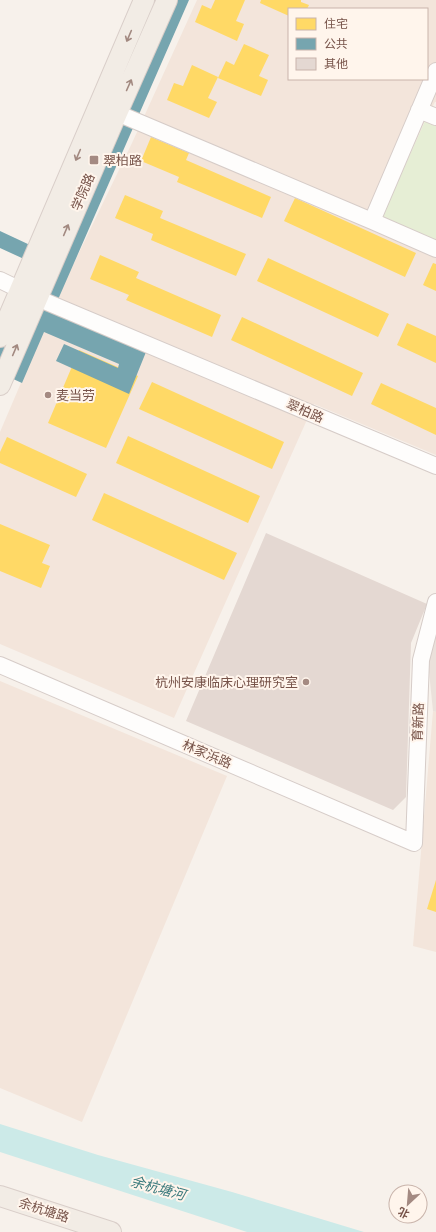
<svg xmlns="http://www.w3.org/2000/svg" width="436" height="1232" font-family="'Work Sans','Noto Sans SC',sans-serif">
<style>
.residential{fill:#f3e5db;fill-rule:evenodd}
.industrial{fill:#ebe1db}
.green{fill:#e6eed5}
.water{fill:#cceae8}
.homes{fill:#ffd966}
.public{fill:#76a5af}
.building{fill:#e4d8d2}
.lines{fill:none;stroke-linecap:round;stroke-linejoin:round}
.minor-casing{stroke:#d6ccc8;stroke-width:18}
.major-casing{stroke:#d9cec9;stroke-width:22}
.minor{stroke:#fefdfc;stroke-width:16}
.major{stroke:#f2ece5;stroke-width:20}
.oneway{stroke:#a28980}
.poi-dot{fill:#a48a82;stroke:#fff5ec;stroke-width:1.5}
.labels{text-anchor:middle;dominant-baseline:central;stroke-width:4;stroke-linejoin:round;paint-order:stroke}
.poi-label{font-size:13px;fill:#775349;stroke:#fff5ec;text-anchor:start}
.street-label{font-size:13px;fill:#775349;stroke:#fff5ec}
.water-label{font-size:14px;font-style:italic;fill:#3c7b7d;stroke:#fff5ec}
</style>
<rect width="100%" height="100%" fill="#f7f1eb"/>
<!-- residential -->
<path class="residential" d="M197 0H436V102H435L425 121 382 217 436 242V455L314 404 174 718 0 644V432L58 296 132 143ZM289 9H427V79H289Z
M0 681 227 776 82 1122 0 1088Z
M433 711 436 712V952L413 946Z"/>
<!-- industrial -->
<path class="industrial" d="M436 633V712L433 711 428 662Z"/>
<!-- green -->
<path class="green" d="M425 121 436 126V242L382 217Z"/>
<!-- water -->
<path class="water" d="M0 1124 98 1155 232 1192 364 1232H247L0 1152Z"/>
<!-- homes -->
<path class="homes" d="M215 0H245L236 21 244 24 237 41 195 22 202 5 211 9Z
M261 0H301V2L309 5 307 9H289V16L260 3Z
M244 44 269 55 259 76 268 80 261 96 218 78 226 61 234 65Z
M192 65 218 77 208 98 217 102 209 118 167 100 174 83 183 86Z
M151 137 189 153 186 160 271 197 262 218 177 182 179 177 141 161Z
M125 195 163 211 160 218 246 254 236 276 151 240 153 234 115 218Z
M295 198 416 253 405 277 284 221Z
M100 255 139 272 136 278 221 315 212 337 126 300 129 295 90 279Z
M268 258 389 314 378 337 257 281Z
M433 263 436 264V291L423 285Z
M242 317 363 373 352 396 231 340Z
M407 323 436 336V363L397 345Z
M79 350 138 376 106 448 48 423Z
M152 382 284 442 272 469 139 409Z
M381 383 436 408V435L371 404Z
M128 436 260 496 248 523 116 463Z
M7 437 87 474 76 497 0 463V452Z
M104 493 237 553 224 580 92 520Z
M0 524 50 545 42 563 50 566 41 588 0 571Z
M436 880V912L427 909Z"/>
<!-- public -->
<path class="public" d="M139 0H189L53 311 146 352 129 394 56 361 64 344 118 368 119 364 44 332 22 383 0 373V313L24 259 0 248V231L30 245Z"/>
<!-- building -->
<path class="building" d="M266 533 427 604 411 643 406 797 393 810 186 721Z"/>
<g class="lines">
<defs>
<path id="minor" d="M419 110 436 117
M117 113 372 221 436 249
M372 221 436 71
M0 280 37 298 436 466
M0 665 414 843 421 660 436 602"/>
<path id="major" d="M0 337 144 0
M0 385 117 113 167 0
M0 1196 111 1232"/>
</defs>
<!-- minor casing -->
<use href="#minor" class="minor-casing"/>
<!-- major casing -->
<use href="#major" class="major-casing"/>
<!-- minor -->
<use href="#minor" class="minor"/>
<!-- major -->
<use href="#major" class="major"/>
</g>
<!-- one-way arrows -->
<defs><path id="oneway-shaft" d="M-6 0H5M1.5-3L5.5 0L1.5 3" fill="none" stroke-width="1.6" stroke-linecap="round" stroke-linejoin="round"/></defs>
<g class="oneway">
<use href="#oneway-shaft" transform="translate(129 36) rotate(113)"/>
<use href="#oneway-shaft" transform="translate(129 85) rotate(-66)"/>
<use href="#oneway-shaft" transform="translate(78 155) rotate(113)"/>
<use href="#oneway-shaft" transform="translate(66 230) rotate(-67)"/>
<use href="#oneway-shaft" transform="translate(15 350) rotate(-67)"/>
</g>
<!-- markers -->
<g class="poi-dot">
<rect x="89" y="155" width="10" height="10" rx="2"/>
<circle cx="48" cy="395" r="4"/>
<circle cx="306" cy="682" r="4"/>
</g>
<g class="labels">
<!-- poi labels -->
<g class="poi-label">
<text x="103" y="160">翠柏路</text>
<text x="56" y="395">麦当劳</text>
<text x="298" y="682" text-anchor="end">杭州安康临床心理研究室</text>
</g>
<!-- street labels -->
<g class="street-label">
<text transform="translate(83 192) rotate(-67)">学院路</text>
<text transform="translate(305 411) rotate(23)">翠柏路</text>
<text transform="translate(418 722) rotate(-88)">育新路</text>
<text transform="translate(207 754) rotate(23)">林家浜路</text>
<text transform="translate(44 1210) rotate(18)">余杭塘路</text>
</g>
<!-- water labels -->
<g class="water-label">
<text transform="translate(158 1188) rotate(15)">余杭塘河</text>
</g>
</g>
<!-- legend -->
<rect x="288" y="8" width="140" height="72" fill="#fff5ec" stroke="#c9b4ab"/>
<rect x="296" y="18" width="20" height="12" fill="#ffd966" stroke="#c9b4ab"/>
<text x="324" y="28" font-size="12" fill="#775349">住宅</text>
<rect x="296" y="38" width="20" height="12" fill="#76a5af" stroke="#c9b4ab"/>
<text x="324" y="48" font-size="12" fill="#775349">公共</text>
<rect x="296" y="58" width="20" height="12" fill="#e4d8d2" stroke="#c9b4ab"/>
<text x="324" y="68" font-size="12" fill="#775349">其他</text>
<!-- north arrow -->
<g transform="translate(408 1204) rotate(206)"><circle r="19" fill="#fff5ec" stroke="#c9b4ab"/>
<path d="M0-3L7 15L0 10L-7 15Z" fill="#a48a82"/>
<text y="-6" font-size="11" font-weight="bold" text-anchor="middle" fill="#775349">北</text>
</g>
</svg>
